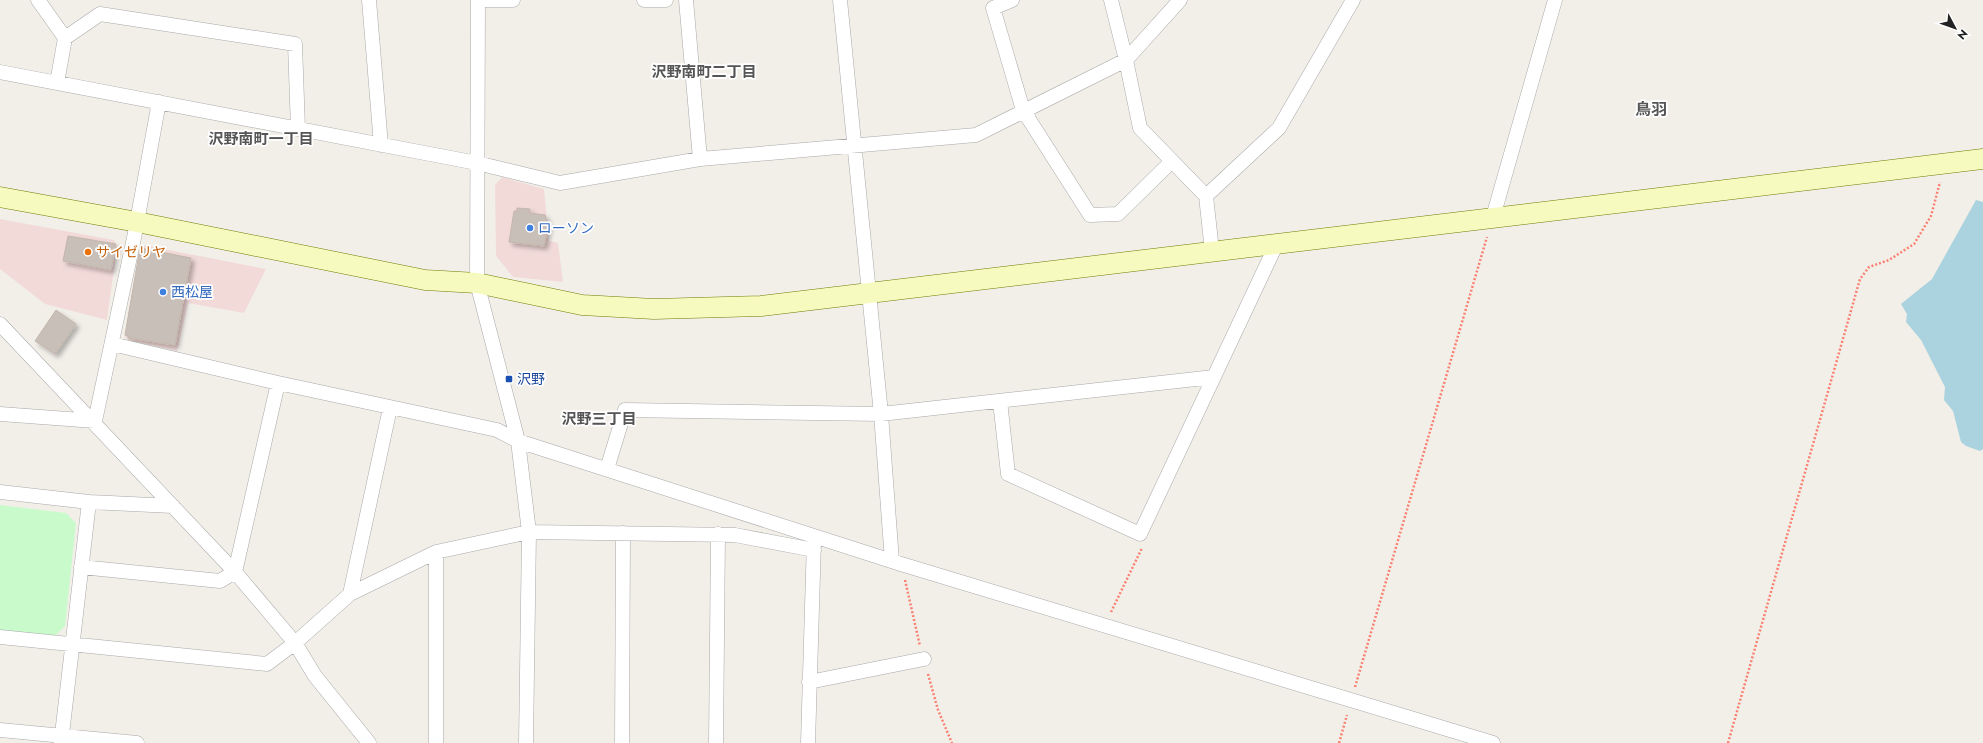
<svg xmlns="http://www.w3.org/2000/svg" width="1983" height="743" font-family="Jost,'Noto Sans JP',sans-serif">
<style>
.commercial{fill:#f2dad9}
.park{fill:#c8facc}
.water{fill:#aad3df}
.building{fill:#c7bfb8;stroke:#c4b6ab;filter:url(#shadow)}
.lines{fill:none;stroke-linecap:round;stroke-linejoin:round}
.street-casing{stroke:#a9a9a9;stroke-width:15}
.secondary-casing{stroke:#707d05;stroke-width:21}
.path{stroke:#fa8072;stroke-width:2.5;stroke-dasharray:2 2;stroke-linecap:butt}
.street{stroke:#fff;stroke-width:14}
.secondary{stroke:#f7fabf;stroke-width:20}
.shop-dot{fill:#3f7fe0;stroke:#fff;stroke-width:1.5}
.food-dot{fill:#e8710a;stroke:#fff;stroke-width:1.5}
.transit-dot{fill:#1a4fb4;stroke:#fff;stroke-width:1.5}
.labels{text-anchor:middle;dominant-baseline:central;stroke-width:3.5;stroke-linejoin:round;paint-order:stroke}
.shop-label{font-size:14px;fill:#366cbe;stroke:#fff;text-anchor:start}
.food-label{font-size:14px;fill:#c56008;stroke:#fff;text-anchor:start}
.transit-label{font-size:14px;fill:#164399;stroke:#fff;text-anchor:start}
.neighbourhood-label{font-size:15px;font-weight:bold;fill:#555;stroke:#fff}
.quarter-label{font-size:16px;font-weight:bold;fill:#555;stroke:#fff}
</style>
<defs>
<filter id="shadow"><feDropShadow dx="3.5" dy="3.5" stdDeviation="2" flood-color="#0004"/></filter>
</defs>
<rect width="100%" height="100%" fill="#f2efe9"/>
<!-- commercial -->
<path class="commercial" d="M502 177 544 189 549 241 558 243 563 282 513 277 496 256 495 185Z
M0 219 114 240 117 247 107 320 45 304 0 269Z
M143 245 266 269 244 313 188 303 177 351 129 340 125 336 140 250Z"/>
<!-- park -->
<path class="park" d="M0 505 66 513 76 523 65 626 55 636 0 632Z"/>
<!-- water -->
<path class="water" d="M1976 200 1983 202V449L1980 451 1966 446 1961 442 1953 411 1944 400 1945 387 1921 340 1906 322 1907 314 1901 304 1932 279Z"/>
<!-- building -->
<path class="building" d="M517 208 530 209 529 213 545 215 548 226 544 246 509 242 514 211H517Z
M68 236 116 244 111 270 63 261Z
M140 248 191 258 175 345 128 338V336L125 335Z
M56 310 76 324 55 354 35 341Z"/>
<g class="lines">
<defs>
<path id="street" d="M38 0 65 38 57 83
M369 0 381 145
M478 0 477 283 518 441 529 532 526 743
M478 0H513
M644 0H666
M686 0 700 159
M840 0 881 414 892 561
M1012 0 993 8 1023 110 1090 215 1118 214 1172 161
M1180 0 1126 60 1140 128 1206 196 1212 251
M65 38 100 14 295 44 298 129
M0 72 477 163 560 183 700 159 976 135 1126 60 1111 0
M1206 196 1279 128 1353 0
M1493 217 1555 0
M0 324 235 572 295 643 315 676 369 743
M112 344 278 383 497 430 518 441 901 564 1493 743
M1000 401 1008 474 1140 534 1277 243
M0 414 95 421 134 238 159 102
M607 469 625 410 881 414 1214 377
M0 492 89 502 61 743
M89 502 173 506
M436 552V743
M81 567 220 581 235 572 278 383
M350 594 390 408
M0 637 267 664 295 643 350 594 436 552 529 532 735 535 814 550
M809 682 924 659
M0 730 137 743
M622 743 623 533
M716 743 718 534
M808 743 814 540"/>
<path id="secondary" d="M0 197 137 222 425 280 477 283 582 305 654 309 761 306 1983 159"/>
</defs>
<!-- street casing -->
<use href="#street" class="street-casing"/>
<!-- secondary casing -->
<use href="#secondary" class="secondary-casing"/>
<!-- path -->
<path class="path" d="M905 580 920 646
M1111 612 1142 548
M928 674 938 710 952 743
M1355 687 1487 237
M1339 743 1347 715
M1728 743 1860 279 1869 267 1889 260 1914 244 1931 216 1940 182"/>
<!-- street -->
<use href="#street" class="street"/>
<!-- secondary -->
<use href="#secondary" class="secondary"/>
</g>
<!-- markers -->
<g class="shop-dot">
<circle cx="530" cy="228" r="4"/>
<circle cx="163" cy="292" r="4"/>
</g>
<circle class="food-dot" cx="88" cy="252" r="4"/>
<rect class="transit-dot" x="505" y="375" width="8" height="8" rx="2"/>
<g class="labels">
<!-- shop labels -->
<g class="shop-label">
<text x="538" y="228">ローソン</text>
<text x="171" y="292">西松屋</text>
</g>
<!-- food labels -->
<g class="food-label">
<text x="96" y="252">サイゼリヤ</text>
</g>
<!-- transit labels -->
<g class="transit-label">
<text x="517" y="379">沢野</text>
</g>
<!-- neighbourhood labels -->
<g class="neighbourhood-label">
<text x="704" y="72">沢野南町二丁目</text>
<text x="261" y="139">沢野南町一丁目</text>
<text x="599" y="419">沢野三丁目</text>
</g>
<!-- quarter labels -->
<g class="quarter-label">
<text x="1651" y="109">鳥羽</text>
</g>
</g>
<!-- north arrow -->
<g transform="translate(1955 28) rotate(131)" stroke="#ffffff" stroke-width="3" paint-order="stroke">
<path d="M0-3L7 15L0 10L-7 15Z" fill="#222222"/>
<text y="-6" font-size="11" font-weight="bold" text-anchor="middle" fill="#222222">N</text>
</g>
</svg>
